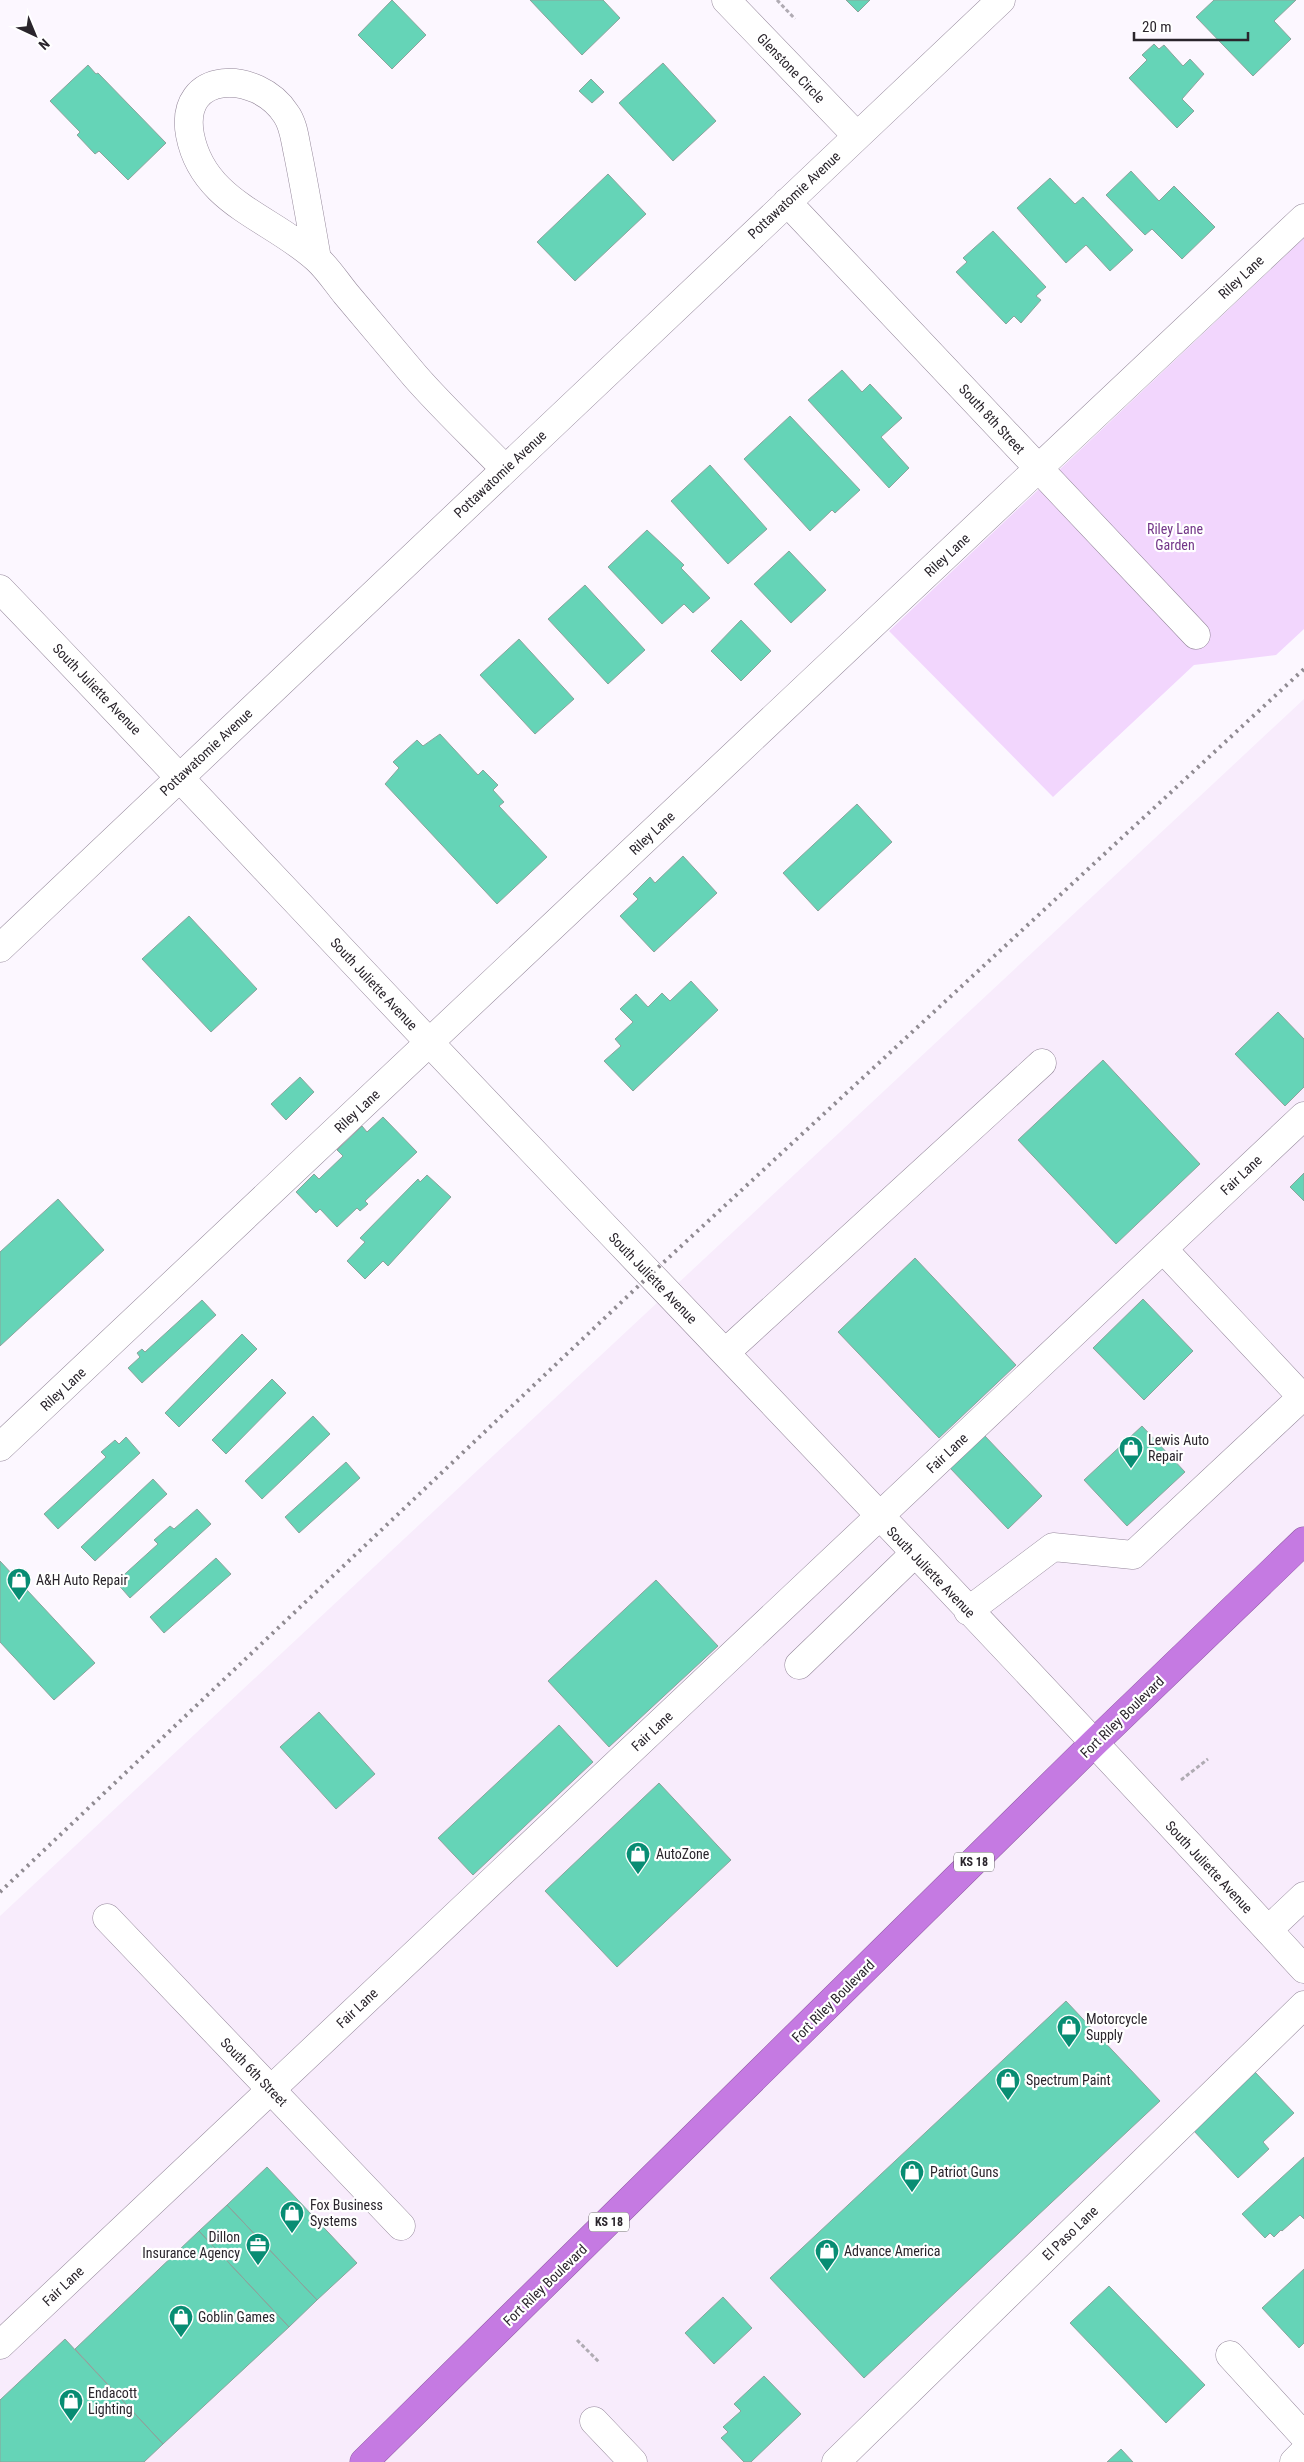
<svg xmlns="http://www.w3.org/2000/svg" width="1304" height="2462" font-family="'Roboto Condensed',sans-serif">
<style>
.built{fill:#f8ecfc}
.green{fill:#f2d6fd}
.building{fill:#65d4b7;stroke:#8ba49c}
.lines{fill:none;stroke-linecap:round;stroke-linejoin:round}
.minor-casing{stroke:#94879a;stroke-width:29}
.highway-casing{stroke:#8f5ca2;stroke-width:29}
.path{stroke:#b0abb3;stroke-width:3;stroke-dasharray:4 2.5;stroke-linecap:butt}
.minor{stroke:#fff;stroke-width:28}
.highway{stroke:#c57ae2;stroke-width:28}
.rail{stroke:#908b92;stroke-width:4;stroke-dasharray:2.5 5;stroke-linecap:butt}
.labels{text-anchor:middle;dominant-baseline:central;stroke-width:4.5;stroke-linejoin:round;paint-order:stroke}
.shield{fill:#fff;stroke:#6a666b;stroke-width:1}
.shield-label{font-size:12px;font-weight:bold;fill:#2a252c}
.street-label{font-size:14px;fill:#2a252c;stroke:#fff}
.park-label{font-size:14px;fill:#733789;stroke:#fff}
.poi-label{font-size:14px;fill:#2a252c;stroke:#fff;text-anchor:start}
</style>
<rect width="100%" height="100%" fill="#fcf7ff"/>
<!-- built -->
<path class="built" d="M1304 699V1999L828 2462H0V1916Z"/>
<!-- green -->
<path class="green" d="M1304 238V629L1276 655 1194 665 1053 797 889 631Z"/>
<!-- building -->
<path class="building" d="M392 0 426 35 392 69 358 35Z
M530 0H603L620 18 582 55Z
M846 0H870L858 12Z
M1214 0H1296L1274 21 1291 39 1253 76 1196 17Z
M1154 44 1159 49 1164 45 1183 66 1190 59 1204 74 1182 99 1194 111 1177 128 1129 78 1147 60 1142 55Z
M663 63 716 121 673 161 619 103Z
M88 65 96 74 98 73 166 143 128 180 99 151 95 154 77 135 80 132 50 101Z
M591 79 604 92 592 103 579 91Z
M1131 171 1159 201 1174 186 1215 227 1182 259 1152 229 1145 235 1106 195Z
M608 174 646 214 575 281 537 242Z
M1050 178 1075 204 1083 197 1133 250 1110 271 1086 245 1066 263 1017 208Z
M993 231 1046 287 1036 296 1041 300 1021 323 1014 316 1006 324 956 272 967 262 963 258Z
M842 370 862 392 870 384 902 418 881 437 909 468 889 488 808 400Z
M790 416 860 490 835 513 832 510 810 531 744 459Z
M710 465 767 529 728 564 671 501Z
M647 530 684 565 681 568 710 598 693 613 684 604 662 624 608 567Z
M789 551 826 590 791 623 754 584Z
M585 585 645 650 608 684 548 619Z
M741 620 771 651 741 681 711 651Z
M519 639 574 699 535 734 480 675Z
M440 734 478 775 483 770 498 785 493 790 504 802 499 806 547 857 497 904 385 784 399 768 393 762 417 740 423 746Z
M857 804 892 842 818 911 783 873Z
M683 856 717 893 654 952 620 916 638 899 633 894 650 877 655 883Z
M189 916 257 989 211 1032 142 959Z
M691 981 718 1010 633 1091 604 1061 621 1046 615 1039 633 1022 620 1009 636 994 648 1007 662 993 670 1001Z
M1278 1012 1304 1039V1087L1285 1106 1235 1054Z
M1103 1060 1200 1164 1116 1244 1018 1140Z
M300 1077 314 1092 286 1120 271 1104Z
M383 1117 417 1152 365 1201 368 1204 360 1211 357 1208 337 1227 320 1209 316 1213 296 1192 314 1174 319 1179 343 1156 337 1150 362 1126 367 1132Z
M1304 1173V1201L1290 1187Z
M427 1175 451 1197 388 1266 383 1261 365 1279 347 1261 365 1242 360 1238 418 1179 420 1182Z
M58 1199 104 1250 0 1346V1252Z
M915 1258 1016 1365 939 1438 838 1332Z
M1143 1299 1193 1351 1144 1400 1093 1348Z
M202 1300 216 1315 142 1383 128 1368 140 1357 137 1353 142 1349 145 1352Z
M242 1334 257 1349 179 1427 165 1413Z
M272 1379 286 1393 226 1454 212 1440Z
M313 1416 330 1434 262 1499 245 1481Z
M1142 1426 1185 1472 1127 1526 1084 1480Z
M984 1435 1042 1496 1008 1529 950 1468Z
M126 1437 140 1453 58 1529 44 1514 106 1457 101 1452 115 1440 119 1444Z
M346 1462 360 1478 299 1533 285 1517Z
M153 1479 167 1494 95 1561 81 1547Z
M197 1509 211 1524 130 1598 116 1582 158 1544 154 1540 170 1526 174 1529Z
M216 1558 231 1574 164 1633 150 1617Z
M0 1561 95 1663 54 1700 0 1642Z
M656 1580 718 1646 609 1747 548 1681Z
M319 1712 375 1774 336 1809 280 1747Z
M559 1725 593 1762 473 1875 438 1838Z
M659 1783 731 1860 617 1967 545 1891Z
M1066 2001 1160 2101 864 2378 770 2278Z
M1255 2072 1294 2113 1263 2142 1269 2149 1238 2178 1193 2130Z
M1304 2157V2219L1300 2215 1282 2231 1281 2230 1274 2237 1270 2233 1265 2238 1242 2214Z
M267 2167 357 2263 317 2300 227 2205Z
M227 2205 317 2300 289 2327 199 2231Z
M199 2231 289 2327 163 2444 75 2349Z
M1304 2269V2343L1299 2348 1262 2308Z
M1109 2286 1205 2385 1166 2423 1070 2323Z
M723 2297 752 2328 714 2364 685 2333Z
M65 2339 163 2444 144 2462H0V2400Z
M764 2376 801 2414 751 2462H744L721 2438 728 2432 723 2427 741 2411 734 2404Z
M1121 2449 1133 2462H1107Z"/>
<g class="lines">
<defs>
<path id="minor" d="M726 0 857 136
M787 202 1196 635
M317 259C311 224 305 189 298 154 295 141 294 125 286 114 258 70 178 69 190 135 203 203 271 217 317 259 328 269 337 283 346 294 369 321 392 349 415 376 443 408 475 438 505 469
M0 589C176 772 349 959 525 1143 786 1417 1048 1690 1304 1969
M0 948 1001 0
M726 1352 1042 1063
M0 1447 1304 218
M968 1611 1053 1547 1133 1555 1302 1397 1163 1249
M799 1665 914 1554
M107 1918 401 2226
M1268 1930 1304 1896
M0 2345 1304 1116
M1230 2355 1304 2436
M594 2421 633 2462
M836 2462 1304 2005
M1294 2462 1304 2452"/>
<path id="highway" d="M364 2462 1094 1743 1304 1541"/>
</defs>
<!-- minor casing -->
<use href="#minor" class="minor-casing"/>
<!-- highway casing -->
<use href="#highway" class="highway-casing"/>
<!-- path -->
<path class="path" d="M777 0 795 19
M1181 1780 1208 1759
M577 2340 599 2362"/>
<!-- minor -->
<use href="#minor" class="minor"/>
<!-- highway -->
<use href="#highway" class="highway"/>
<!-- rail -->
<path class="rail" d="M0 1892 650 1275 1304 669"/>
</g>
<!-- icons -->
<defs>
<symbol id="shop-pin" viewBox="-11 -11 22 30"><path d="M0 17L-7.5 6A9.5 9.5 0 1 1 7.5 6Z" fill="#088d73" stroke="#fff"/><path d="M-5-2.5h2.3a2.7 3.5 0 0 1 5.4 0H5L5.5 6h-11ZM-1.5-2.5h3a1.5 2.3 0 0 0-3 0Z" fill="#fff"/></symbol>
<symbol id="office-pin" viewBox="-11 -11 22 30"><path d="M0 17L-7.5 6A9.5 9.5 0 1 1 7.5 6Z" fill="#088d73" stroke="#fff"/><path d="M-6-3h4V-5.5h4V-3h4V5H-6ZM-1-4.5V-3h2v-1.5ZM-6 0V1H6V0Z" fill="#fff"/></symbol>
</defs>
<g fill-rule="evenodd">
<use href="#shop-pin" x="1117" y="1434" width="28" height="38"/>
<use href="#shop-pin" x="5" y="1566" width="28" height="38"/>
<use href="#shop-pin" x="624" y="1840" width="28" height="38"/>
<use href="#shop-pin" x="1055" y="2013" width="28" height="38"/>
<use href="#shop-pin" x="994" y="2066" width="28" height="38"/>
<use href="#shop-pin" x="898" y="2158" width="28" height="38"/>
<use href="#shop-pin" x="278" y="2199" width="28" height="38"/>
<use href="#office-pin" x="244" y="2231" width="28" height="38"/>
<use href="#shop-pin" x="813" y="2237" width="28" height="38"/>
<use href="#shop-pin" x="167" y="2303" width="28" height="38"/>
<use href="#shop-pin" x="57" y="2387" width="28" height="38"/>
</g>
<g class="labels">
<!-- shield labels -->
<g class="shield">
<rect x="954" y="1852.5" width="40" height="19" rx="4"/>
<rect x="589" y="2212.5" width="40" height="19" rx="4"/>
</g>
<g class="shield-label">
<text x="974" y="1862">KS 18</text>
<text x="609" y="2222">KS 18</text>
</g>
<!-- street labels -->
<g class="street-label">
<text transform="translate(791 68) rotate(46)">Glenstone Circle</text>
<text transform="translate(794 195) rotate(-43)">Pottawatomie Avenue</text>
<text transform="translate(1241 277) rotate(-43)">Riley Lane</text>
<text transform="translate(992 419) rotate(47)">South 8th Street</text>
<text transform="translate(500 474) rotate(-43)">Pottawatomie Avenue</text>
<text transform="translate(947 555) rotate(-43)">Riley Lane</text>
<text transform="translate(97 689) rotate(46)">South Juliette Avenue</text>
<text transform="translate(206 752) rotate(-43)">Pottawatomie Avenue</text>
<text transform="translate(652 833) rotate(-43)">Riley Lane</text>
<text transform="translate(374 984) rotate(47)">South Juliette Avenue</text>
<text transform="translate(357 1111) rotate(-43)">Riley Lane</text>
<text transform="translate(1241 1175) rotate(-43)">Fair Lane</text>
<text transform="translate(653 1278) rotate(46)">South Juliette Avenue</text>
<text transform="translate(63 1389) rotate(-43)">Riley Lane</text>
<text transform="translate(947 1453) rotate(-43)">Fair Lane</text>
<text transform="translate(931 1572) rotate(46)">South Juliette Avenue</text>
<text transform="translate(1122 1717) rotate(-44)">Fort Riley Boulevard</text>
<text transform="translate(652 1731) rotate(-43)">Fair Lane</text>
<text transform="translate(1209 1867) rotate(47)">South Juliette Avenue</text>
<text transform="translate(833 2001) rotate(-45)">Fort Riley Boulevard</text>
<text transform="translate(357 2008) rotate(-43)">Fair Lane</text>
<text transform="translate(254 2072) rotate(46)">South 6th Street</text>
<text transform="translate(1070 2233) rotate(-44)">El Paso Lane</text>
<text transform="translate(545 2285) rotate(-44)">Fort Riley Boulevard</text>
<text transform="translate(63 2286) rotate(-43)">Fair Lane</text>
</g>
<!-- park labels -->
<g class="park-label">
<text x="1175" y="529">Riley Lane<tspan x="1175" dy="16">Garden</tspan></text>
</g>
<!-- poi labels -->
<g class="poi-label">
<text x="1148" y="1440">Lewis Auto<tspan x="1148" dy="16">Repair</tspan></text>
<text x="36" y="1580">A&amp;H Auto Repair</text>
<text x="656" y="1854">AutoZone</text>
<text x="1086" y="2019">Motorcycle<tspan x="1086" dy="16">Supply</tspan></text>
<text x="1026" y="2080">Spectrum Paint</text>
<text x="930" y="2172">Patriot Guns</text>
<text x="310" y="2205">Fox Business<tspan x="310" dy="16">Systems</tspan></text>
<text x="240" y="2237" text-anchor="end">Dillon<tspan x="240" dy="16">Insurance Agency</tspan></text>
<text x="844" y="2251">Advance America</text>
<text x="198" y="2317">Goblin Games</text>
<text x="88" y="2393">Endacott<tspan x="88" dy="16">Lighting</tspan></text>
</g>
</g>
<!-- north arrow -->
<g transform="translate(35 35) rotate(136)" stroke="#ffffff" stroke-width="4" paint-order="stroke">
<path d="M0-4L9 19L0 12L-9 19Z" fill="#2a252c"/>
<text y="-8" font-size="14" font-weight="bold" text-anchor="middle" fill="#2a252c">N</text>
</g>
<!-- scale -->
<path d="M1134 32v8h114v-8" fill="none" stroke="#2a252c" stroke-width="2.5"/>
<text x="1142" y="32" font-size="15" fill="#2a252c" stroke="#ffffff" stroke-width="4" paint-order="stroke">20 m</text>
</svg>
